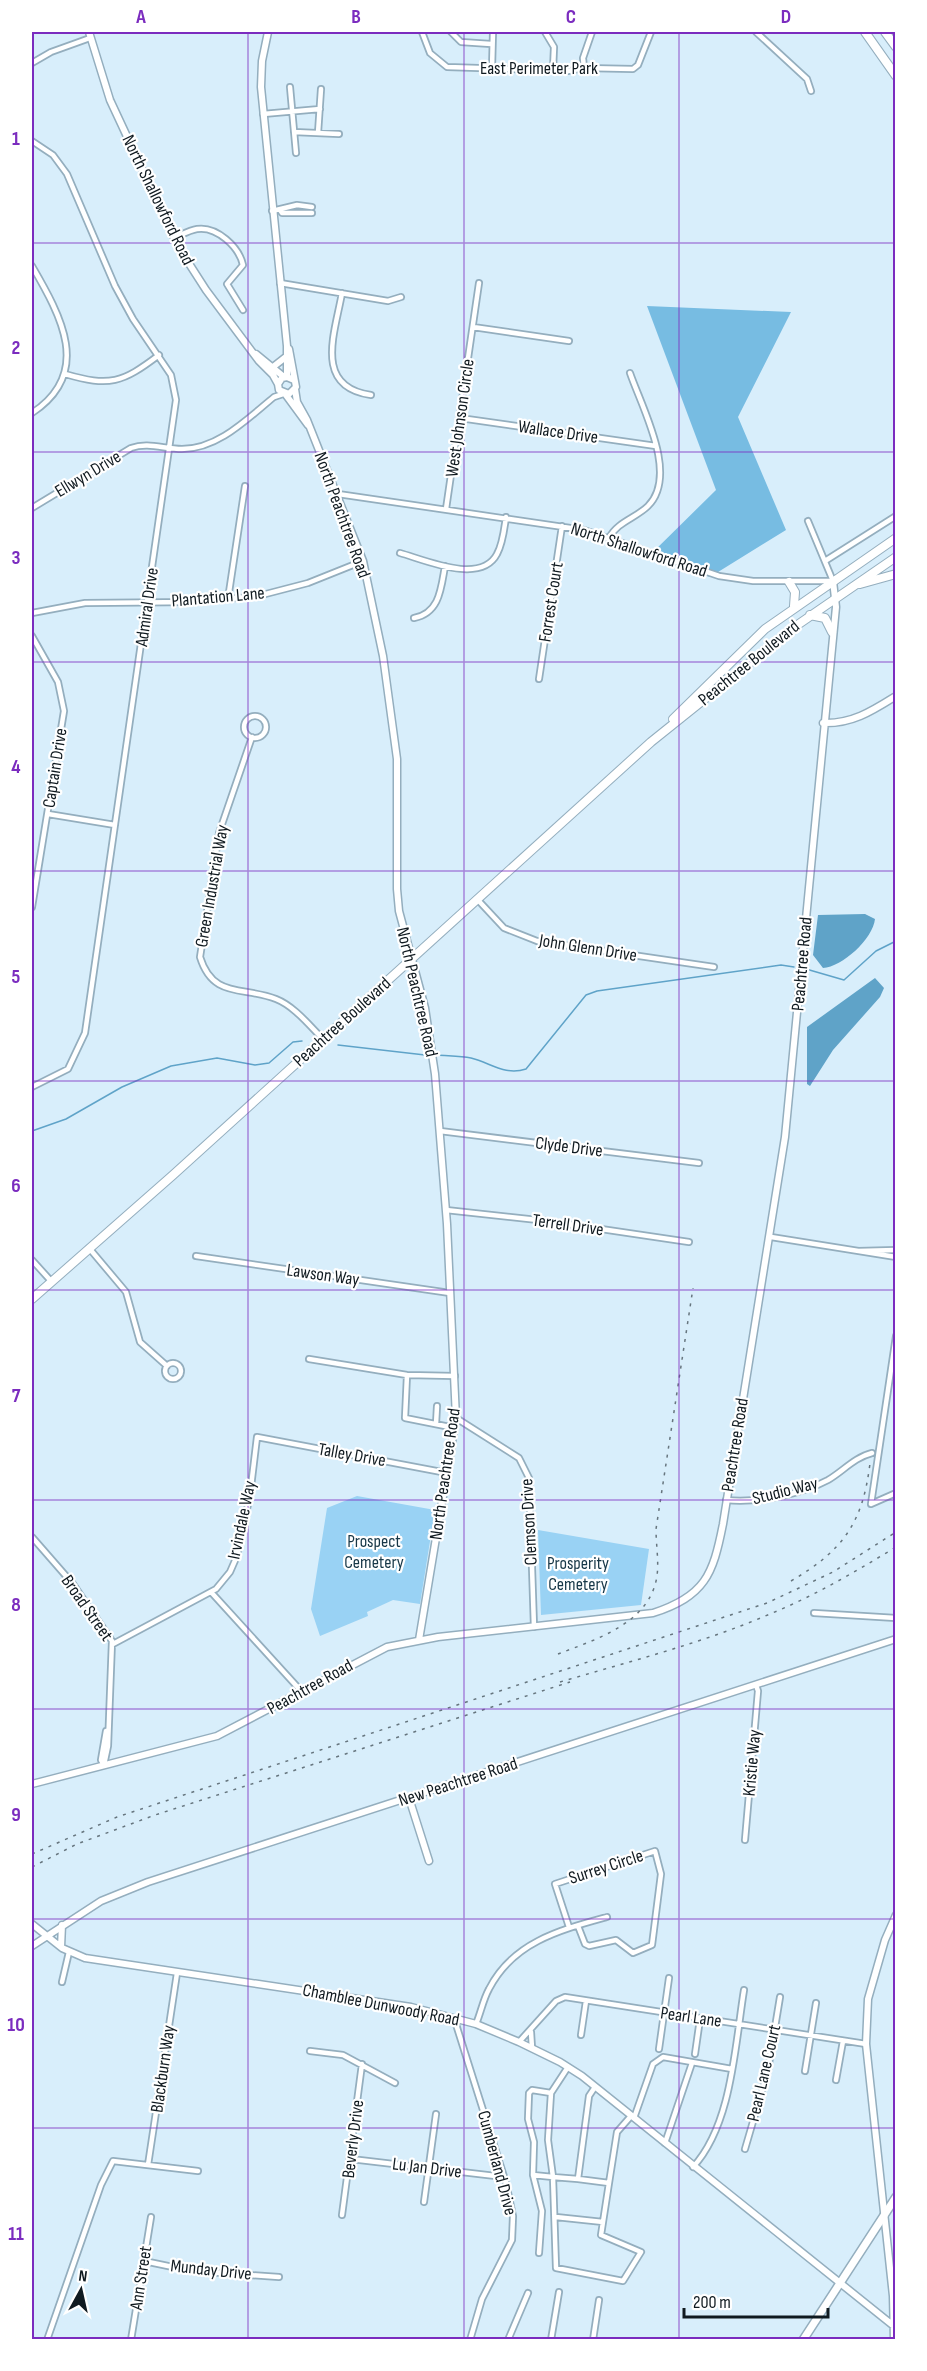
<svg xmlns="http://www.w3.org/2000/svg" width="927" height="2371" font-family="'Sofia Sans Condensed',sans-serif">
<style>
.green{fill:#99d2f4}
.forest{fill:#77bce2}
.water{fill:#5fa3c8}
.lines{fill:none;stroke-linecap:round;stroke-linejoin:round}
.stream{stroke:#5fa3c8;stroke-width:1.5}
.street-casing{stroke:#94aebe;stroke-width:8}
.secondary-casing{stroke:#94aebe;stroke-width:9}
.primary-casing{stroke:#94aebe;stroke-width:10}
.highway-casing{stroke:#94aebe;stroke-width:10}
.street{stroke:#fff;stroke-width:4.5}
.secondary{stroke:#fff;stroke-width:6}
.primary{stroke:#fff;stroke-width:7}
.highway{stroke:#fff;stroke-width:8}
.rail{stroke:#66757e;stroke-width:1.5;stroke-dasharray:3 6;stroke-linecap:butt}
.grid{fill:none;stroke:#7b2cbf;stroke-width:1.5;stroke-opacity:0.55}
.labels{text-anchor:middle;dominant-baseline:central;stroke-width:4.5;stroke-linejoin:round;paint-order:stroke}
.street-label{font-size:18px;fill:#101a20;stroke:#fff}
.park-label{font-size:18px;fill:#173747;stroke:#fff}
.neatline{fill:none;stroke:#7b2cbf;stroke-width:2}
.grid-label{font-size:20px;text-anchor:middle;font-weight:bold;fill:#7b2cbf}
</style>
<rect width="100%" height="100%" fill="#d8eefb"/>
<!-- green -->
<path class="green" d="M357 1496 435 1510 420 1604 393 1600 367 1612 368 1616 320 1636 311 1609 327 1508Z
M538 1530 649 1549 641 1605 541 1615Z"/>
<!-- forest -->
<path class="forest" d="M647 306 791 312 738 417 786 530 710 577 649 556 716 490Z"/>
<!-- water -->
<path class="water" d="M865 914 875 919C873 939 842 967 823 968L813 955 818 915Z
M875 978 884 988 880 997 833 1050 810 1086 807 1084V1027Z"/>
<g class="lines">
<!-- stream -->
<path class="stream" d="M806 969 844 980 876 951 896 941
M338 1045 425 1055
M437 1055C448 1056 460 1056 471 1058 491 1063 505 1076 526 1069L586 995 597 991 781 965 794 967
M32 1131 66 1119 122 1087 171 1066 217 1058 255 1065 269 1063 293 1042 302 1041"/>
<defs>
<path id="street" d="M422 32 430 53 447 67 568 71 584 68 633 69 638 65 651 32
M451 32 461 42 491 44
M545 32 554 47 553 70
M756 32 807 79 811 91
M32 63 51 52 90 38
M492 68 493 32
M584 68 583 58 592 32
M290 87 296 153
M263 114 320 109
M294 132 339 134
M318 133 321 89
M32 141 53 155 67 174 115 286 133 319 171 375 176 400 85 1033 68 1069 32 1087
M280 210 282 213H312
M272 211 297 205 312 207
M174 238C181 235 190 230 197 229 217 226 239 247 243 265L227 284 243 310
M32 266C61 316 93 373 32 413
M280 283 388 301 401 297
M342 293C335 333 313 387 371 395
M473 327 569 341
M65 374C110 387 122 383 159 355
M460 418 656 446
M338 494 584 530 719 576 753 581H833L808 521
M32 508 131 448C148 442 164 449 182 449 218 449 247 419 274 397L283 394
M446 509 479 283
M609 538C617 522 636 518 648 506 679 475 642 408 630 373
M400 553C425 560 481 585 497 554 503 543 504 530 506 517
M825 561 896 516
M228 599 245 486
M32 613 85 603 193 602 258 596 308 583 363 561
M414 618C440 613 441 588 445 566
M32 636 58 682 64 711 32 907
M539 679 562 526
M244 727a11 11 0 1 1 22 0a11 11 0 1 1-22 0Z
M252 737 219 833 200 957C213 999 243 986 276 999 294 1006 309 1025 322 1038
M48 814 115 825
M477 899 504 928 537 941 714 967
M440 1131 699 1163
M446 1210 547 1221 689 1242
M771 1237 896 1257
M89 1248 126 1292 140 1342 167 1366
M858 1251 896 1250
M196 1256 450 1293
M32 1260 51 1281
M896 1336 871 1504 896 1493
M309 1359 407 1375 455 1376
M165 1371a8 8 0 1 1 16 0a8 8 0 1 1-16 0Z
M407 1375 405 1418 455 1428
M456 1418 519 1458 529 1478 534 1627
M436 1424 437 1406
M726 1500C757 1503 800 1495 828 1480 842 1472 855 1457 872 1453
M32 1537 73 1584 112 1641 108 1746 104 1765
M211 1592 302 1692
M814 1613 896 1618
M113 1644 216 1589 230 1572 237 1556 250 1495 257 1437 447 1473
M104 1765 101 1760 106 1731
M745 1840 758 1691 756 1685
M569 1927 555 1884 655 1851 661 1874 652 1945 633 1953 616 1940 589 1946 585 1944 578 1926
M62 1982 69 1952
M454 2018 506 2183 513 2216 512 2240 482 2299 470 2340
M476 2024C481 2012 483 2000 489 1989 513 1942 560 1930 607 1917
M531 2032 532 2048
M581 2035 586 2001
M519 2042 556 2001 565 1997 866 2044
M659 2049 669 1978
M310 2051 343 2055 395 2083
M695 2054 700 2019
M805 2071 816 2003
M836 2080 843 2041
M595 2087 589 2096 578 2179 609 2183 617 2132 631 2116
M634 2118 653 2064 663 2057 732 2069
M665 2143 692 2063
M745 2149 768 2070 780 1997
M351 2159 504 2177
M148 2165 177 1973
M693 2167C732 2125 735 2045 744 1990
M533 2175 553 2177 548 2140 551 2093 568 2067
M578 2179 553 2177 556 2268 623 2281 641 2252 601 2235 609 2183
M424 2202 436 2114
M342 2215 362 2064
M556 2217 603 2222
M539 2253 542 2211 533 2175 534 2142 528 2119 529 2093 532 2090 551 2093
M144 2261 192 2271 279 2277
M47 2340 101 2185 113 2161 198 2171
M131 2340 151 2217
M508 2340 528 2293
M551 2340 559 2292
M593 2340 599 2300"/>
<path id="secondary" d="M89 32 110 100 179 248 206 290 259 361 273 375 278 384
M268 32 262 61 261 87 287 346V377
M289 349 296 387 289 394 279 390 278 384 282 378 287 377 294 380
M256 354 284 377
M273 367 287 356
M295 389 297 402 307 420 363 561 383 656 397 759V889L399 911 425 1008 435 1074 447 1224 456 1418 419 1640
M286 395 308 425
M823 723C852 724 872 711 896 696
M32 1784 217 1736 387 1647 438 1637 653 1613C705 1596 713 1575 723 1524L785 1137 836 607 833 581
M409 1798 429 1861
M32 1924 62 1948 85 1958 411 2007 476 2024 519 2042 560 2062 582 2076 895 2327
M32 1946 101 1901 148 1882 896 1639
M61 1947 62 1925
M894 2340 893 2296 866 2044 868 1999 885 1940 896 1915"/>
<path id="primary" d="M803 2340 896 2197"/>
<path id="highway" d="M865 32 896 76
M885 32 896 47
M789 582 795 592 794 606
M860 584 896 574
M810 615 825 618 832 632
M673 719 765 629 896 538
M32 1299 173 1175 651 742 793 628 896 557"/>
</defs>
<!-- street casing -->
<use href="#street" class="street-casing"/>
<!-- secondary casing -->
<use href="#secondary" class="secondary-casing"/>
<!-- primary casing -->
<use href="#primary" class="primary-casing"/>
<!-- highway casing -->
<use href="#highway" class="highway-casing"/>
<!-- street -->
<use href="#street" class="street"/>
<!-- secondary -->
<use href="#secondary" class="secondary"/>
<!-- primary -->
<use href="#primary" class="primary"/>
<!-- highway -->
<use href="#highway" class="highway"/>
<!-- rail -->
<path class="rail" d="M791 1581C844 1550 863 1522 870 1463
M558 1654C597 1639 650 1623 657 1576 659 1561 656 1545 656 1529L693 1288
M560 1682C631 1661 703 1643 770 1614 814 1596 855 1572 896 1547
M32 1854 117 1817 767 1603 833 1572 896 1532
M32 1867 77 1844 155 1815 570 1682"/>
</g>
<!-- grid -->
<path class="grid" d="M248 32V2340M464 32V2340M679 32V2340M32 243H896M32 452H896M32 662H896M32 871H896M32 1081H896M32 1290H896M32 1500H896M32 1709H896M32 1919H896M32 2128H896"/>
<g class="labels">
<!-- street labels -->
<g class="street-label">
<text x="539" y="68">East Perimeter Park</text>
<text transform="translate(158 200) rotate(64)">North Shallowford Road</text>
<text transform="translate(460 418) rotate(-82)">West Johnson Circle</text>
<text transform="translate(558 432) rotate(8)">Wallace Drive</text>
<text transform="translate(88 474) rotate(-31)">Ellwyn Drive</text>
<text transform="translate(342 515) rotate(70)">North Peachtree Road</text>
<text transform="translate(639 550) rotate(18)">North Shallowford Road</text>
<text transform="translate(218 597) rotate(-5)">Plantation Lane</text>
<text transform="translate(551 602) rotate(-81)">Forrest Court</text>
<text transform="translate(147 607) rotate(-82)">Admiral Drive</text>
<text transform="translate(749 663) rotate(-39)">Peachtree Boulevard</text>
<text transform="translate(55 768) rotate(-81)">Captain Drive</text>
<text transform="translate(212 886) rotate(-80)">Green Industrial Way</text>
<text transform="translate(588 948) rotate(9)">John Glenn Drive</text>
<text transform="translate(802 964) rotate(-85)">Peachtree Road</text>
<text transform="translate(417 992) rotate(77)">North Peachtree Road</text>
<text transform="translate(342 1022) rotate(-42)">Peachtree Boulevard</text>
<text transform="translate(569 1147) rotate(7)">Clyde Drive</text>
<text transform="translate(568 1225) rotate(8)">Terrell Drive</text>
<text transform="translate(323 1275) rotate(8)">Lawson Way</text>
<text transform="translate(735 1445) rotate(-81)">Peachtree Road</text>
<text transform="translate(352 1455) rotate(10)">Talley Drive</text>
<text transform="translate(445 1474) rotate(-82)">North Peachtree Road</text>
<text transform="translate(785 1491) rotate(-14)">Studio Way</text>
<text transform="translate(242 1520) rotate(-78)">Irvindale Way</text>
<text transform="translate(529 1522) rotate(-93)">Clemson Drive</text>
<text transform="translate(87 1608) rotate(55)">Broad Street</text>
<text transform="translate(310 1687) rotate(-29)">Peachtree Road</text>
<text transform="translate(752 1763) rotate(-85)">Kristie Way</text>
<text transform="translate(458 1782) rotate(-18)">New Peachtree Road</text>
<text transform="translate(606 1867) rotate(-18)">Surrey Circle</text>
<text transform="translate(381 2005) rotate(11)">Chamblee Dunwoody Road</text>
<text transform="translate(691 2017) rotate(8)">Pearl Lane</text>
<text transform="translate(163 2069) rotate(-82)">Blackburn Way</text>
<text transform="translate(764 2073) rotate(-77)">Pearl Lane Court</text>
<text transform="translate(353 2139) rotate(-83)">Beverly Drive</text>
<text transform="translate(497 2163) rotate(75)">Cumberland Drive</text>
<text transform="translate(427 2168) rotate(7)">Lu Jan Drive</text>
<text transform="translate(211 2270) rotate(6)">Munday Drive</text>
<text transform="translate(141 2278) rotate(-81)">Ann Street</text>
</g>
<!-- park labels -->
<g class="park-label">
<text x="374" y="1541">Prospect<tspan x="374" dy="21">Cemetery</tspan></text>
<text x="578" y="1563">Prosperity<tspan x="578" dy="21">Cemetery</tspan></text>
</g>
</g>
<!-- border -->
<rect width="927" height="2371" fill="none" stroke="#ffffff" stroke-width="66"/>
<!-- north arrow -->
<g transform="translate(81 2290) rotate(8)" stroke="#ffffff" stroke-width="4.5" paint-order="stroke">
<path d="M0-4.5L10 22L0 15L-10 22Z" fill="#101a20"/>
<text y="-9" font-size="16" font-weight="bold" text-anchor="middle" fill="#101a20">N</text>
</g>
<!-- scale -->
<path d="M684 2308v9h144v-9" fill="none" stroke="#101a20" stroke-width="3"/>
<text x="693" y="2308" font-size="18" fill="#101a20" stroke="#ffffff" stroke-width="4.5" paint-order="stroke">200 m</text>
<rect x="33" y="33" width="861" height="2305" class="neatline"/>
<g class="grid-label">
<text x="141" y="23">A</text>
<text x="356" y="23">B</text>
<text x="571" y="23">C</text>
<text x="786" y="23">D</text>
<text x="16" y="145">1</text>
<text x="16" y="354">2</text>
<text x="16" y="564">3</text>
<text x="16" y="773">4</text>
<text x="16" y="983">5</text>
<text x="16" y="1192">6</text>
<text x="16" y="1402">7</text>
<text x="16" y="1611">8</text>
<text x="16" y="1821">9</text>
<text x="16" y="2031">10</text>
<text x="16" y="2240">11</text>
</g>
</svg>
